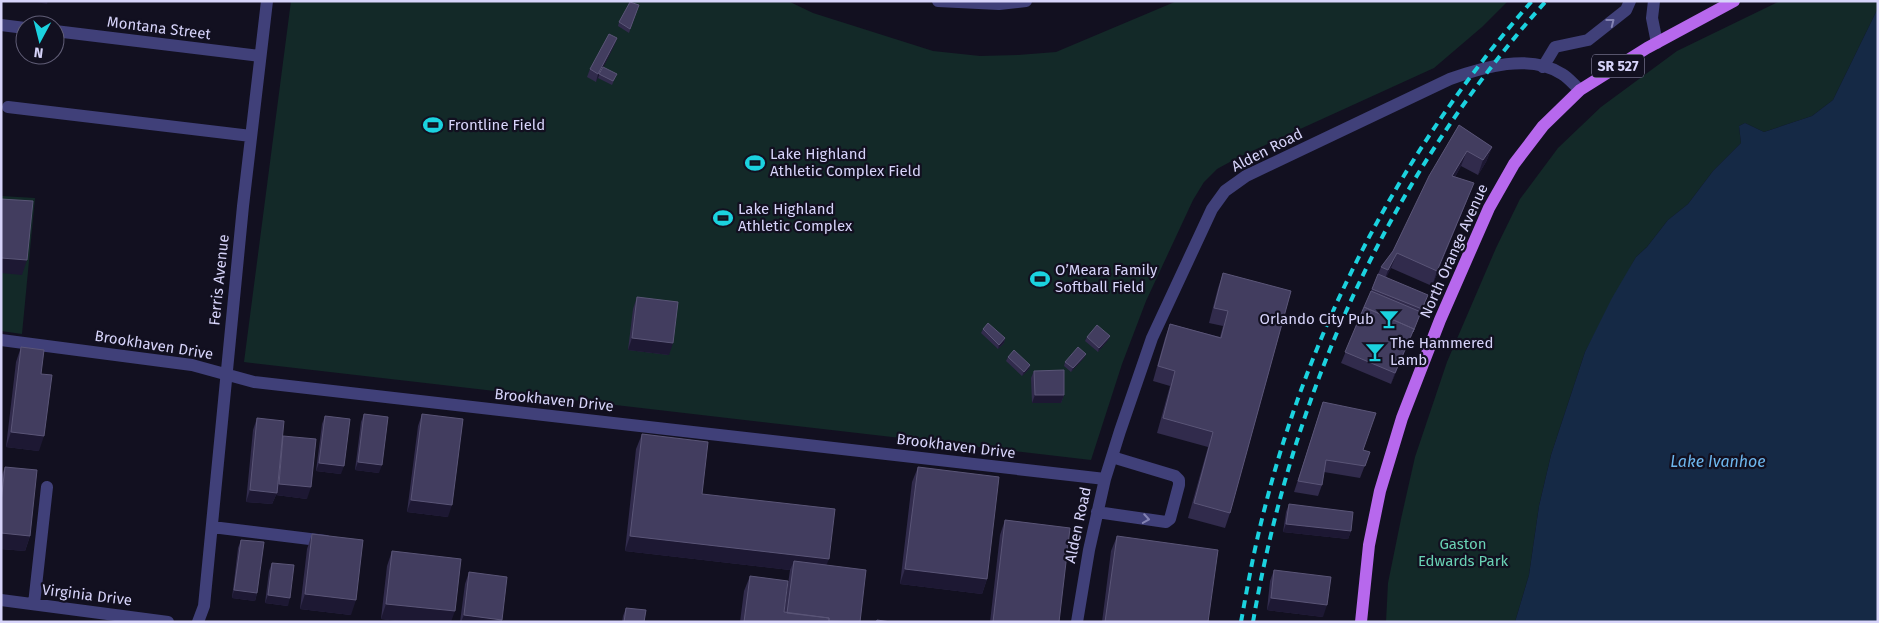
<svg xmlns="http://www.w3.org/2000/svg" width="1879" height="623" font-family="'Fira Sans',sans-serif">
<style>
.green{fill:#132928}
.water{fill:#152945}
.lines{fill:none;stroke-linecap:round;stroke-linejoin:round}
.minor{stroke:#404079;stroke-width:12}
.major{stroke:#b768ed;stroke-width:12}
.rail{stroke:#1bd2df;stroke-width:4;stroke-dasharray:8 6;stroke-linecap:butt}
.wall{fill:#312b4c}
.shaded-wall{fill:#1d1833}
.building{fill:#423d5f;stroke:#5a5577}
.oneway{stroke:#8483b3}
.labels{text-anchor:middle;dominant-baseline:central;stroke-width:4.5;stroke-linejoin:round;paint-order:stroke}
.shield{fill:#121020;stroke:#9c99b9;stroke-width:1}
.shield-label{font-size:14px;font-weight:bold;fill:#d7d4fa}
.street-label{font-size:15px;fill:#d7d4fa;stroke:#121020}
.poi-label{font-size:15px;fill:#d7d4fa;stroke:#121020;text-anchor:start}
.park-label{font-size:15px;fill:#69d1b4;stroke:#121020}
.water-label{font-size:16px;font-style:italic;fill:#6eb7ee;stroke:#121020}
</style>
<rect width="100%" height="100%" fill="#121020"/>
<!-- green -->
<path class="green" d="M291 1H788L813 13 933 51 980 56 1018 55 1056 52 1177 1H1508L1482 27 1434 68 1239 157 1217 169 1204 182 1193 200 1146 301 1122 364 1091 460 244 362Z
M1780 1H1878V8L1833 100 1812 116 1764 132 1745 123 1739 126 1741 143 1713 171 1688 204 1668 220 1647 247 1636 257 1585 352 1551 455 1539 506 1529 575 1515 622H1386L1388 583 1401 519 1415 457 1447 362 1496 248 1520 199 1558 148 1601 107 1677 51Z
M1 196 35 198 22 334 1 331Z"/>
<!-- water -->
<path class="water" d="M1878 8V622H1515L1529 575 1539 506 1551 455 1585 352 1612 298 1636 257 1647 247 1668 220 1688 204 1713 171 1741 143 1739 126 1745 123 1764 132 1812 116 1833 100Z"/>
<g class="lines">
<!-- minor -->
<path class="minor" d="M938 1 999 4 1026 1
M1654 1 1652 18 1657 43
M1 25 25 28
M55 31 260 56
M1543 67 1555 47 1588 40 1626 10 1630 1
M8 107 251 136
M1 340 192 365 254 382 1105 479
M1097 512 1166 522 1170 519 1179 485V480L1175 476 1112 457
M212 527 326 541
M1 600 168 622
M34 604 47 487
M198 622 204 606 243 206 267 1
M1077 622 1089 550 1105 479 1120 431 1152 338 1212 209 1225 191 1246 176 1450 79C1483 67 1530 53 1562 74 1569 78 1574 85 1580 90"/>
<!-- major -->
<path class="major" d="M1361 622 1369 545 1380 491 1402 418 1440 320 1489 208 1514 164 1543 126 1580 90 1647 48 1734 1"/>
<!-- rail -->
<path class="rail" d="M1241 622C1248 583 1255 545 1265 507 1312 321 1405 145 1532 1
M1253 622C1293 390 1389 177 1546 1"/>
</g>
<!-- wall -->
<path class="wall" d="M639 5 629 33 618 26 619 22Z
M617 38 614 46 603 67 615 78 612 85 598 78V77L596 82 587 77 590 69Z
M1459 125 1492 147 1486 162 1478 175 1461 166 1455 177 1468 198 1432 286 1391 268 1386 277 1425 303 1391 384 1341 363 1381 267 1393 251Z
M1223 273 1291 291 1230 513 1225 528 1188 518 1208 447 1157 433 1170 386 1153 381 1165 338 1170 324 1220 337 1223 326 1209 323 1218 288Z
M637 297 669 355 628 350 633 309Z
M983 329 1005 338 1004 343 998 349 981 333Z
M1110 336 1108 340 1098 352 1085 341 1087 337Z
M21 347 41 374 39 451 6 447 16 362Z
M1086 354 1084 358 1071 372 1064 366 1065 362Z
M1008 357 1030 365 1029 369 1022 376 1006 361Z
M1034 371 1064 395 1061 403H1032L1031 378Z
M1323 402 1363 450 1370 452 1360 478 1324 472 1322 485 1318 496 1294 492Z
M364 414 379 473 355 470 361 422Z
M422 414 448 517 407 512 418 426Z
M325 416 341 474 316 471 322 424Z
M257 418 282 440 283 436 307 499 276 495 272 504 246 502 253 430Z
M642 434 702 494 826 565 860 622H740L744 591 750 576 784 613 790 570 625 551 636 449Z
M5 467 30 536 25 551 1 549V477Z
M918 467 987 579 982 594 900 584 912 482Z
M1289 504 1351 531 1348 539 1283 532 1286 512Z
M1005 520 1059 622H990L1000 535Z
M312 534 351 615 300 609 307 549Z
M1117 536 1208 622H1102L1111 551Z
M241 540 257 593 255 601 232 598 238 548Z
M392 551 451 622H407L381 619 387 566Z
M272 563 288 606 265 603 269 571Z
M1274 570 1323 617 1267 610 1270 581Z
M469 572 502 620V622H460L465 584Z
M626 608 644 622H622L623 616Z"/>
<!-- shaded-wall -->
<path class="shaded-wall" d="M31 1H48L47 4Z
M617 38 614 46 596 82 598 74Z
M1492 147 1486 162 1478 175 1483 160Z
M1467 151 1461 166 1447 191 1452 176Z
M1474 183 1468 198 1432 286 1437 271Z
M1397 253 1391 268 1383 285 1388 270Z
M1 258 27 260 22 275 1 273Z
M1421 312 1410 340 1391 384 1395 373Z
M1110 336 1108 340 1098 352 1099 348Z
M632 338 673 343 669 355 628 350Z
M1005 338 1004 343 998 349 999 345Z
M1086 354 1084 358 1071 372 1073 368Z
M1030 365 1029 369 1022 376 1024 372Z
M1035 395H1064L1061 403H1032Z
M11 432 44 436 39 451 6 447Z
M358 462 382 465 379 473 355 470Z
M319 463 344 466 341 474 316 471Z
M279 484 311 487 307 499 276 495 272 504 246 502 250 490 275 492Z
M411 500 452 505 448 517 407 512Z
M1286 524 1351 531 1348 539 1283 532Z
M1 533 30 536 25 551 1 549Z
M630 536 829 559 823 574 794 561 790 570 625 551Z
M905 569 987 579 982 594 900 584Z
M234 590 257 593 255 601 232 598Z
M305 594 356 600 351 615 300 609Z
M268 595 290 598 288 606 265 603Z
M1271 598 1327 605 1323 617 1267 610Z
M386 604 455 611 451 622H407L381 619Z
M464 615 502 620V622H461Z"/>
<!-- building -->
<path class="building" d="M630 2 639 5 630 29 619 22Z
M609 34 617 38 598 74 590 69Z
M603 67 617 74 613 81 599 74Z
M1459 125 1492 147 1483 160 1467 151 1452 176 1474 183 1437 271 1397 253 1388 270 1381 267 1393 251 1429 176Z
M1 199 33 201 27 260 1 258Z
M1223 273 1291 291 1230 513 1194 503 1213 432 1163 418 1175 371 1158 366 1170 324 1221 338 1228 311 1214 308Z
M1378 274 1428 295 1422 309 1372 289Z
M1371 291 1421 312 1413 332 1414 329 1364 307Z
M637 297 678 302 673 343 632 338Z
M1364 307 1414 329 1395 373 1345 352Z
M988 323 1005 338 999 345 983 329Z
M1097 325 1110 336 1099 348 1087 337Z
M21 347 44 350 41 374 52 375 44 436 11 432Z
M1078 347 1086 354 1073 368 1065 362Z
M1014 350 1030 365 1024 372 1008 357Z
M1064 370V395H1035L1034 371Z
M1323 402 1376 413 1363 450 1370 452 1365 466 1326 460 1322 485 1298 481Z
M364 414 388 417 382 465 358 462Z
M422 414 463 419 452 505 411 500Z
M325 416 350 419 344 466 319 463Z
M257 418 284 421 277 493 250 490Z
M642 434 708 442 702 494 835 509 829 559 630 536Z
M283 436 316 439 311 487 279 484Z
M5 467 37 470 30 536 1 533V502Z
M918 467 999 477 987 579 905 569Z
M1289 504 1353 512 1351 531 1286 524Z
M1005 520 1070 528 1059 622H993Z
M312 534 363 540 356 600 305 594Z
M1117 536 1218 550 1208 622H1105Z
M241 540 264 542 257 593 234 590Z
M392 551 461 559 455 611 386 604Z
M794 561 866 570 860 622 829 621V618L787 613Z
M272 563 294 565 290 598 268 595Z
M1274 570 1331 577 1327 605 1271 598Z
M469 572 507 577 502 620 464 615Z
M750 576 788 581 784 612 829 618V622H744Z
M626 608 646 610 644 622H624Z
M877 620 891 622H876Z"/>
<!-- one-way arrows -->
<defs><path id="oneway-chevron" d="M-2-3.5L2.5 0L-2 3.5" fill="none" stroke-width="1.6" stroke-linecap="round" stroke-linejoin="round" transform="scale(1.25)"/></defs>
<g class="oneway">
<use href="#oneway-chevron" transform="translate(1611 22) rotate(-38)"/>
<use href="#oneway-chevron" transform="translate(1146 519) rotate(9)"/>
</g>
<!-- icons -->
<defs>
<symbol id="stadium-bare" viewBox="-9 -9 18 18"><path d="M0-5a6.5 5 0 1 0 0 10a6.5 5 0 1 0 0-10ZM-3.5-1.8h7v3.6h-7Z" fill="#1bd2df" stroke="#121020" stroke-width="2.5" paint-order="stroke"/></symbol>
<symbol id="bar-bare" viewBox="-9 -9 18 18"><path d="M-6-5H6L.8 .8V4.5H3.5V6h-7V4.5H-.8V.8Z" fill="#1bd2df" stroke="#121020" stroke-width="2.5" paint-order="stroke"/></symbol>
</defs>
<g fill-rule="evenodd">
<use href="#stadium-bare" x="419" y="111" width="28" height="28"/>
<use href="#stadium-bare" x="741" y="149" width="28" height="28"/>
<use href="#stadium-bare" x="709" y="204" width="28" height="28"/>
<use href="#stadium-bare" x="1026" y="265" width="28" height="28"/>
<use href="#bar-bare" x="1375" y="305" width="28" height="28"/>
<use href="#bar-bare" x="1361" y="338" width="28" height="28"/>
</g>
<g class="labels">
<!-- shield labels -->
<rect class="shield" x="1592" y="54.5" width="52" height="23" rx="4"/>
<g class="shield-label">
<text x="1618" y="66">SR 527</text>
</g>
<!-- street labels -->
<g class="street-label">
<text transform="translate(159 28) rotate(7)">Montana Street</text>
<text transform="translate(1267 150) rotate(-27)">Alden Road</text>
<text transform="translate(1454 251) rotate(-66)">North Orange Avenue</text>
<text transform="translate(219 280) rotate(-84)">Ferris Avenue</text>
<text transform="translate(154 345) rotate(9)">Brookhaven Drive</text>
<text transform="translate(554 400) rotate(6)">Brookhaven Drive</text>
<text transform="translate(956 446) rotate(7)">Brookhaven Drive</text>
<text transform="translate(1078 525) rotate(-78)">Alden Road</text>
<text transform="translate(87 595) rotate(7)">Virginia Drive</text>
</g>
<!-- poi labels -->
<g class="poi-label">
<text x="448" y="125">Frontline Field</text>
<text x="770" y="154">Lake Highland<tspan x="770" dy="17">Athletic Complex Field</tspan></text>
<text x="738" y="209">Lake Highland<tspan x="738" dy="17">Athletic Complex</tspan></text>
<text x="1055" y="270">O’Meara Family<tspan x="1055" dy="17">Softball Field</tspan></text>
<text x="1374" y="319" text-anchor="end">Orlando City Pub</text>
<text x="1390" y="343">The Hammered<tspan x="1390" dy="17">Lamb</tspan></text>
</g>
<!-- park labels -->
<g class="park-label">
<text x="1463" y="544">Gaston<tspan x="1463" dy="17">Edwards Park</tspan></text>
</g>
<!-- water labels -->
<g class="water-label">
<text x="1718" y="461">Lake Ivanhoe</text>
</g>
</g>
<!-- border -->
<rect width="1879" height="623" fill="none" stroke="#d7d4fa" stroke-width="5"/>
<!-- north arrow -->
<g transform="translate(40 40) rotate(187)"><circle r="24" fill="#121020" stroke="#615e77"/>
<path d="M0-4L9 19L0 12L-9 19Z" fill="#1bd2df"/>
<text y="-8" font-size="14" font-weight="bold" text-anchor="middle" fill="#d7d4fa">N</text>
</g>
</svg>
